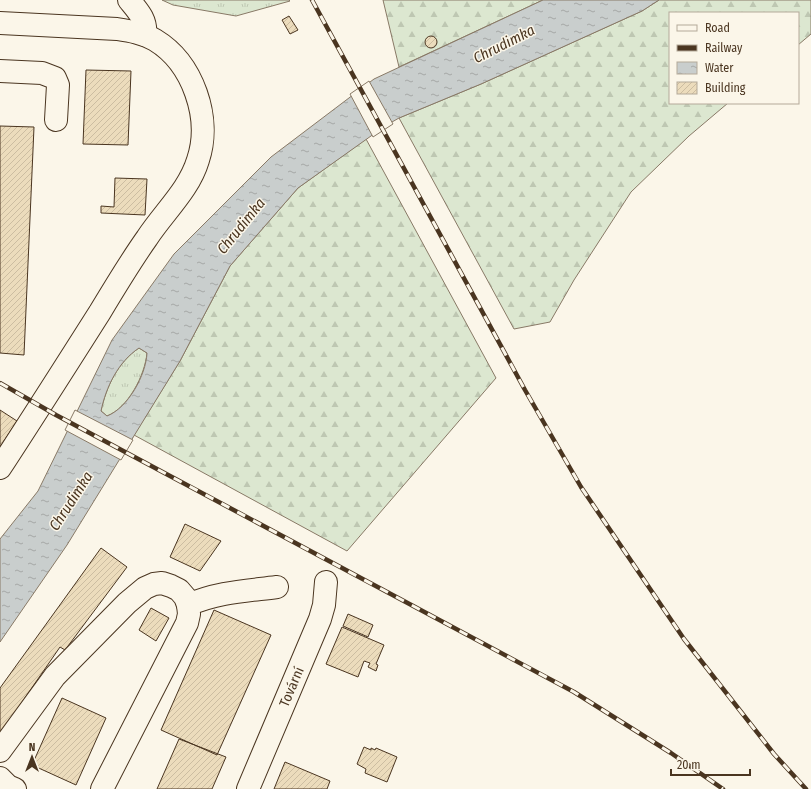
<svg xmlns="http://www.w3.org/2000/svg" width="811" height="789" font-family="'Fira Sans Condensed',sans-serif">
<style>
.grass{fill:url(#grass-tufts);stroke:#887966}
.forest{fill:url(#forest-firs);stroke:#887966}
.water{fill:url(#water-ripples);stroke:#887966;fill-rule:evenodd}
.pier{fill:#fbf6e9;stroke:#887966}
.building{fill:url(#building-hatch);stroke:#4a3520}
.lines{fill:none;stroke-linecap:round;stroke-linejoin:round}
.minor-casing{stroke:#4a3520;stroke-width:24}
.minor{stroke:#fbf6e9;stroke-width:22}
.rail-casing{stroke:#4a3520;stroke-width:4.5}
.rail{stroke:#fbf6e9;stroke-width:3;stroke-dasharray:9;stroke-linecap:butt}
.labels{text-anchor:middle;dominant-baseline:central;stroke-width:3;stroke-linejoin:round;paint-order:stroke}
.street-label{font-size:14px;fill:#4a3520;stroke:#fbf6e9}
.water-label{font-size:15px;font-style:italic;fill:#4a3520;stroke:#fbf6e9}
</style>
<defs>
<pattern id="grass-tufts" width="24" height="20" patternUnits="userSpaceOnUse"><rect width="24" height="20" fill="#dce7d0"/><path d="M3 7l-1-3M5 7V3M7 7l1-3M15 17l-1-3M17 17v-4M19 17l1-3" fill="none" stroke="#bec7b2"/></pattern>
<pattern id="forest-firs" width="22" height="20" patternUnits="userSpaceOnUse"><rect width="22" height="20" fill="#dce7d0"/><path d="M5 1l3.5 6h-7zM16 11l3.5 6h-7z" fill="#bec7b2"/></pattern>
<pattern id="water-ripples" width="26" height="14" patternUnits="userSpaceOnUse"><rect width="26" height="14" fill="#c9cecd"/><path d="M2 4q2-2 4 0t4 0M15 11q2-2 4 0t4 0" fill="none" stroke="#a5a8a6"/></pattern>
<pattern id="building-hatch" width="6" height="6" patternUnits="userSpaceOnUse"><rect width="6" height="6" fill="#ecdcbc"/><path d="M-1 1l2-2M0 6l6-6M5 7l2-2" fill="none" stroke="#ccbda1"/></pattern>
</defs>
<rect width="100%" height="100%" fill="#fbf6e9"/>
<!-- grass -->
<path class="grass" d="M162 0H289L290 1 236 16 173 5Z
M139 348 147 353C145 375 128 408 107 416L101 411C106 387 118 362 139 348Z"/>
<!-- forest -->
<path class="forest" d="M383 0H543L399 67Z
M659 0H811V34L798 45V13H670V103H728L689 136 631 192 574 280 550 322 514 329 399 118 481 84 642 11Z
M366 139 496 378 347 551 134 435 180 361 230 266 298 188Z"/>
<!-- water -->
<path class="water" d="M543 0H659L642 11 481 84 399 118 385 126 298 188 230 266 180 361 67 545 0 642V539L38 491 112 340 174 254 271 157 374 79ZM139 348 147 353C146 375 128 408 107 416L101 411C106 387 118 362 139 348Z"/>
<!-- pier -->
<path class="pier" d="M369 81 393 124 373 137 350 94Z
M75 410 133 440 121 460 65 430Z"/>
<!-- building -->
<path class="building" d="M289 16 298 30 290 34 282 20Z
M425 42a6 6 0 1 1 12 0a6 6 0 1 1-12 0Z
M86 70 131 71 128 145 83 144Z
M0 126 34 127 24 355 0 353Z
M115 178 147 179 145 215 101 213V206L114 207Z
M0 410 17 421 0 447Z
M185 524 221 541 200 571 170 557Z
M101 548 127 567 65 650 60 647 0 734V688Z
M151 608 169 618 156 641 139 630Z
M214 610 271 635 217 755 161 730Z
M348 614 373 625 368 637 343 626Z
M342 627 384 645 376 664 378 665 376 671 368 667 370 663 364 661 358 677 326 664Z
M62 698 106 718 76 785 32 765Z
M179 739 226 757 212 789H157Z
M364 747 371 750V748L375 750 376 748 397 757 387 782 365 773 366 769 357 764Z
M285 762 330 781 327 789H274Z"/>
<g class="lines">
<defs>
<g id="minor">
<path d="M129 0C138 11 147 20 145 35"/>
<path d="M0 23 117 29C130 31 143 33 155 40 193 63 212 118 198 160 189 190 164 212 147 238 130 262 115 287 100 312 67 364 34 416 0 468"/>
<path d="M0 71 42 73 55 78 58 85 56 120"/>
<path d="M188 605C218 592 246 591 277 587"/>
<path d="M0 751 55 676 127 603 145 588 154 584 162 583 171 586 179 590 185 597 188 605 189 614 187 623 102 789"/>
<path d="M0 778 8 786 15 789"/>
<path id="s1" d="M248 789 320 619 324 605 326 582"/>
</g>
</defs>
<!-- minor casing -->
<use href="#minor" class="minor-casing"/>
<!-- minor -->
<use href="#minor" class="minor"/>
<defs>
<path id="rail" d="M312 0 525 390 581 487 684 639 774 754 806 789
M0 383 56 415 574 692 671 753 723 789"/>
</defs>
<!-- rail casing -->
<use href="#rail" class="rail-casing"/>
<!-- rail -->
<use href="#rail" class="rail"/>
</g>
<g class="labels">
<!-- street labels -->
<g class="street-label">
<text stroke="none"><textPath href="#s1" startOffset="111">Tovární</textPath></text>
</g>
<!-- water labels -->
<g class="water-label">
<text transform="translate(504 44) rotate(-27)">Chrudimka</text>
<text transform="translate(241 226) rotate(-51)">Chrudimka</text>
<text transform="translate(71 501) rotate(-57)">Chrudimka</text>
</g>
</g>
<!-- legend -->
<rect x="669" y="12" width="130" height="92" fill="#fbf6e9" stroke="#b4a999"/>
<rect x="677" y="25" width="20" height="6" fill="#fbf6e9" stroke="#b4a999"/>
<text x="705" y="32" font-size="12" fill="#4a3520">Road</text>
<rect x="677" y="45" width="20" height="6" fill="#4a3520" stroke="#b4a999"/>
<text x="705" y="52" font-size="12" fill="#4a3520">Railway</text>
<rect x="677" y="62" width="20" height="12" fill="url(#water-ripples)" stroke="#b4a999"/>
<text x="705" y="72" font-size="12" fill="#4a3520">Water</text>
<rect x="677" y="82" width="20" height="12" fill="url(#building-hatch)" stroke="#b4a999"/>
<text x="705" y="92" font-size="12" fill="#4a3520">Building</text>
<!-- north arrow -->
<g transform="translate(32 757)" stroke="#fbf6e9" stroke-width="3" paint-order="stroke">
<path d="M0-3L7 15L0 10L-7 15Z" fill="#4a3520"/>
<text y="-6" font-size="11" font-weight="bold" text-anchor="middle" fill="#4a3520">N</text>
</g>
<!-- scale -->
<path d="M671 769v6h79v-6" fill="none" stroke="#4a3520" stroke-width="2"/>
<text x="677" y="769" font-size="12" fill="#4a3520" stroke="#fbf6e9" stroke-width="3" paint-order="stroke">20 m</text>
</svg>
